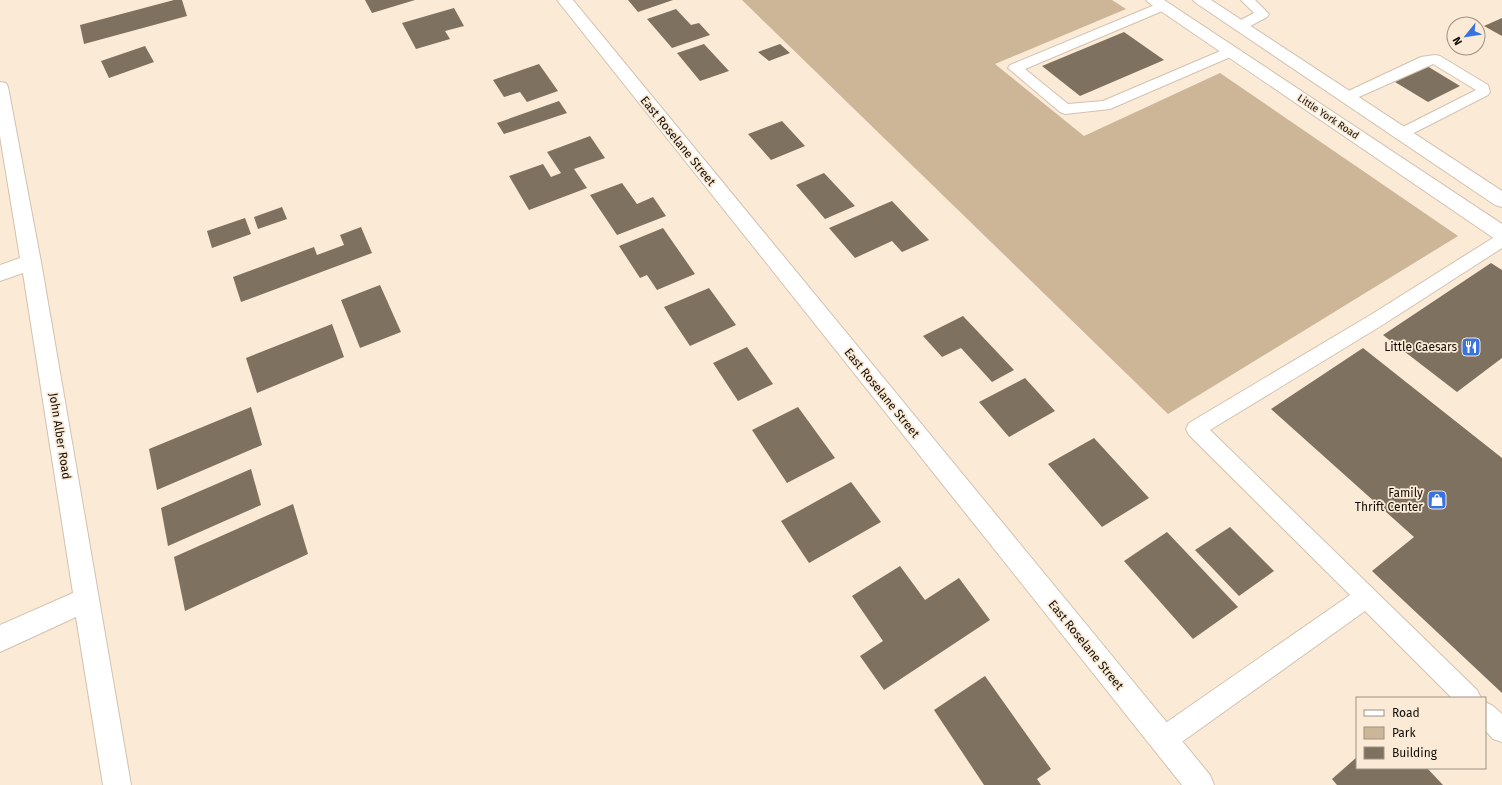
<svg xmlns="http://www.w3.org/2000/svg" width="1502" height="785" font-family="'Fira Sans',sans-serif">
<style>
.green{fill:#cdb598}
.building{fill:#7f715f}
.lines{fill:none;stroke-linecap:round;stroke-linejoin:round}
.lane-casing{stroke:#d2c2af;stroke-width:2}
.street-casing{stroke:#d2c2af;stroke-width:2}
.secondary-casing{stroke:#d2c2af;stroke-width:2}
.lane{fill:#fff;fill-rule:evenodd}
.street{fill:#fff;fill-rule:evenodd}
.secondary{fill:#fff;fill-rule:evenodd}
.labels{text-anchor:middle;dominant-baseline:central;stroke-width:3.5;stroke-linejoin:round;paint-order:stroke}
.far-street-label{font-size:10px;fill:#130e07;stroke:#faead6}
.street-label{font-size:12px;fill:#130e07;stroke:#faead6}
.poi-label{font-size:12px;fill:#130e07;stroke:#faead6;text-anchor:end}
</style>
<rect width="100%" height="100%" fill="#faead6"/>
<!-- green -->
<path class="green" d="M742 0H1112L1126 9 995 64 1084 136 1220 73 1458 236 1168 414Z"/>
<!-- building -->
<path class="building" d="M174 0H182L187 16 84 44 80 25Z
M365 0H415L372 13Z
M628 0H673L638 12Z
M454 8 464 26 445 31 450 39 416 49 402 23Z
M676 9 691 25 699 23 710 35 672 48 647 19Z
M1502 18V36L1484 26Z
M1124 32 1164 60 1080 96 1042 66Z
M704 44 729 71 700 81 677 53Z
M780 44 790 53 769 61 758 52Z
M145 46 154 62 109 78 101 61Z
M539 64 558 91 527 102 520 92 504 97 493 80Z
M1427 66 1460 86 1428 102 1395 82Z
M559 101 567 113 504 134 497 123Z
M782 121 805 146 771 160 748 134Z
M590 136 605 158 574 169 587 188 529 210 509 176 543 164 551 177 561 173 547 152Z
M824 173 855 206 825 219 796 185Z
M622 183 637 204 653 197 666 216 617 235 590 195Z
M892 201 929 240 902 252 892 241 855 258 829 228Z
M282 207 287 219 258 229 254 217Z
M245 218 251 234 212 248 207 231Z
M361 227 372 253 241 302 233 277 314 247 317 255 344 245 340 235Z
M663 228 695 274 657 290 647 275 640 278 619 246Z
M1491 263 1502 270V358L1457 392 1383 335Z
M380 285 401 332 360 348 341 300Z
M709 288 736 325 690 346 664 307Z
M963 316 1014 370 992 382 961 348 942 357 923 336Z
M332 324 344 357 257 393 246 358Z
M747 347 773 384 738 401 713 363Z
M1363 348 1502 458V693L1372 571 1414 537 1271 409Z
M1025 378 1055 411 1009 437 979 402Z
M251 407 262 445 157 490 149 449Z
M798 407 835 458 787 483 752 430Z
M1094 438 1149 498 1102 527 1048 464Z
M251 469 261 505 168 546 161 508Z
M851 482 881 522 809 563 781 521Z
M293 504 308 554 185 611 174 557Z
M1230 527 1274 571 1239 596 1195 550Z
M1167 532 1238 607 1193 639 1124 561Z
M900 566 925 600 959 578 990 620 884 690 860 656 883 641 852 596Z
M985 676 1051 769 1037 779 1041 785H984L934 710Z
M1357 757V768H1427L1443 785H1337L1332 779Z"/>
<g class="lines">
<defs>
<path id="lane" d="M1241 0H1255L1269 14 1267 17 1245 29H1235L1233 26 1235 23 1254 13Z
M1162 2 1167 3 1169 6 1167 9 1025 69 1068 104 1103 101 1225 49 1230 48 1235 49 1237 52 1235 55 1110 109 1065 114 1060 112 1008 68 1010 65Z
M1435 55 1440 56 1488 85 1490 92 1488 95 1402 139 1397 138 1394 134 1397 130 1476 90 1433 64 1352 100 1347 102 1342 100 1340 97 1342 94 1421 57Z
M1502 234V248L1384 324 1210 430 1477 690 1481 698H1452L1365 611 1172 749 1163 752 1154 749 1151 740 1154 731 1350 595 1189 435 1186 429 1189 423 1372 314 1496 236Z
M1485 702 1493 706 1502 714V742L1493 739 1485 730Z"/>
<path id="street" d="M557 0H573L1210 775 1214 785H1182Z
M0 82 6 83 8 87 41 262 131 785H103L76 617 0 652V625L73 593 23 273 0 281V265L20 258 0 136Z"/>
<path id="secondary" d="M1146 0H1164L1502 224V241L1495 239 1149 3Z
M1193 0H1211L1502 191V207L1495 205 1196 3Z"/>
</defs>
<!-- lane casing -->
<use href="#lane" class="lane-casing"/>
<!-- street casing -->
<use href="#street" class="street-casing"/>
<!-- secondary casing -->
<use href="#secondary" class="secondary-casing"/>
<!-- lane -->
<use href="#lane" class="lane"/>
<!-- street -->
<use href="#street" class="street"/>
<!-- secondary -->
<use href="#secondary" class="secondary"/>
</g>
<!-- icons -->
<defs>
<symbol id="restaurant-square" viewBox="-11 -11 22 22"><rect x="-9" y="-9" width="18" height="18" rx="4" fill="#3873e2" stroke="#faead6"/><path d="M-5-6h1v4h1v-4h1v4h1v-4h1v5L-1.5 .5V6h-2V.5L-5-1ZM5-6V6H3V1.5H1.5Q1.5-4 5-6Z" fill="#fff"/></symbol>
<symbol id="shop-square" viewBox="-11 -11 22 22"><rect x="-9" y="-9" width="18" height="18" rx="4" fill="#3873e2" stroke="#faead6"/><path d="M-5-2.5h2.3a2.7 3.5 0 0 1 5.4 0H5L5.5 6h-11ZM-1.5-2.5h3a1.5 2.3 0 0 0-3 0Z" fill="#fff"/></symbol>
</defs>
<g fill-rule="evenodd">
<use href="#restaurant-square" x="1460" y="336" width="22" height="22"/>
<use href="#shop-square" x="1426" y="489" width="22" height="22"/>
</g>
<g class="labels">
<!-- far-street labels -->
<g class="far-street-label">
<text transform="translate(1328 117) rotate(34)">Little York Road</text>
</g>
<!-- street labels -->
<g class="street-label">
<text transform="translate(678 141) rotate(51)">East Roselane Street</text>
<text transform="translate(882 393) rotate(51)">East Roselane Street</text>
<text transform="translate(60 436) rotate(81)">John Alber Road</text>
<text transform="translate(1086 645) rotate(51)">East Roselane Street</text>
</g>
<!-- poi labels -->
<g class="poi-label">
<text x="1457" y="347">Little Caesars</text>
<text x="1423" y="493">Family<tspan x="1423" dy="14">Thrift Center</tspan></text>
</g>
</g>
<!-- legend -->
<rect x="1356" y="697" width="130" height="72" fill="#faead6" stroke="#9e9283"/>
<rect x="1364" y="710" width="20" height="6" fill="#ffffff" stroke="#9e9283"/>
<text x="1392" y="717" font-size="12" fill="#130e07">Road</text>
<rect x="1364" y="727" width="20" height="12" fill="#cdb598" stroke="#9e9283"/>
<text x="1392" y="737" font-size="12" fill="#130e07">Park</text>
<rect x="1364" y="747" width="20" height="12" fill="#7f715f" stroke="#9e9283"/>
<text x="1392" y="757" font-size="12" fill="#130e07">Building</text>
<!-- north arrow -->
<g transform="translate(1466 36) rotate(240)"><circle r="19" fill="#faead6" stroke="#9e9283"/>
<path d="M0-3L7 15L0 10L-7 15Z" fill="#3873e2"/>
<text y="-6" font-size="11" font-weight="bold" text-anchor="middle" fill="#130e07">N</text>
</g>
</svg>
